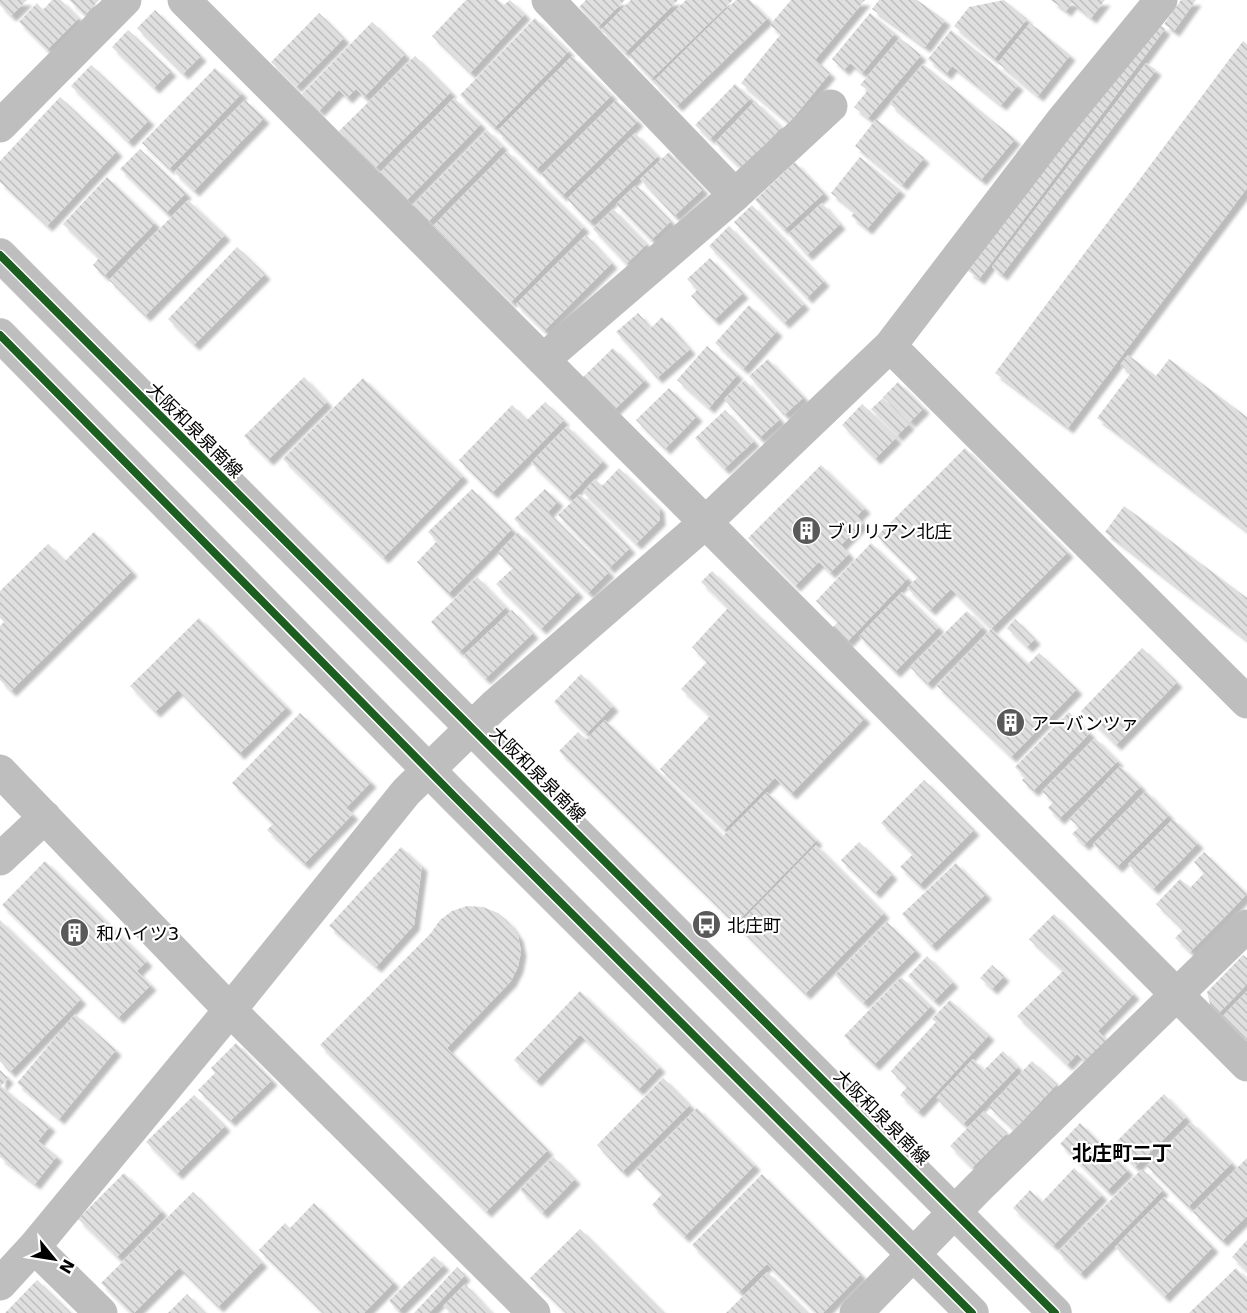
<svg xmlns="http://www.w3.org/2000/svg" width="1247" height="1313" font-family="'DejaVu Sans','Noto Sans JP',sans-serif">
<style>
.building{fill:url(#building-back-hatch);filter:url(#shadow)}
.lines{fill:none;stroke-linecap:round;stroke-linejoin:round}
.primary-casing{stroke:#dbdbdb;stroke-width:34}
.street{stroke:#bebebe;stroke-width:33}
.primary{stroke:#bebebe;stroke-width:33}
.cycleway-casing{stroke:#fff;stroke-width:11}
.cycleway{stroke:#1b5e20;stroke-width:8}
.labels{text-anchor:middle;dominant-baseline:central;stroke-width:4.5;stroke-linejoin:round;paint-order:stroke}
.street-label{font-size:18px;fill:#000;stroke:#fff}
.poi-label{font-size:18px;fill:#000;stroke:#fff;text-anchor:start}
.neighbourhood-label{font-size:20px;font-weight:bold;fill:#000;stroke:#fff}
</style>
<defs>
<pattern id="building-back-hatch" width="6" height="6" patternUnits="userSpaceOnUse" patternTransform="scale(1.5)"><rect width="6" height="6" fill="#dfdfdf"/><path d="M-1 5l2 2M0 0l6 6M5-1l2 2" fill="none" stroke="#bebebe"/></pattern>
<filter id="shadow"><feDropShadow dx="5.5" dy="5.5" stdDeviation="1.5" flood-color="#0004"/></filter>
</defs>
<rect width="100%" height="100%" fill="#fff"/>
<!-- building -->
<path class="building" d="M0 0H27L11 16 0 5Z
M52 0H61L79 18 47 50 19 22 37 3 43 10Z
M69 0H99L85 15Z
M466 0H498L504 5 510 0 525 14 470 73 432 36Z
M586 0H625L598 27 579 7Z
M631 0H678L625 53 601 30Z
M686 0H733L651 79 629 56Z
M736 0H750L768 18 677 106 653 82Z
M791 0H865L815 60 830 73 789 123 741 83 781 34 770 25Z
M879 0H917L945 20 925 47 872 9Z
M1004 0 1027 19 994 59 954 26 969 7Z
M1051 0H1105L1091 18 1072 3 1066 11Z
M1181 0H1196L1174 31 1164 24Z
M155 10 201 56 183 74 137 28Z
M319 13 344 38 296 87 271 62Z
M870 13 895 33 862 73 850 63 844 70 832 59Z
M535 18 569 51 494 128 460 95Z
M1154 21 1165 29 979 279 968 271Z
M372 22 405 54 364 97 356 89 347 98 339 90 319 111 302 94Z
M1030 23 1070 55 1038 96 998 63Z
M128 30 171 71 154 88 112 47Z
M951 30 1018 85 1001 105 952 66 946 74 928 59Z
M900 38 921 55 868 118 854 107 868 90 860 85Z
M1243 41 1247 44V188L1068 428 995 373Z
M415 56 451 92 375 168 339 131Z
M572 56 612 95 536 170 497 131Z
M1146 63 1156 70 1002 275 992 267Z
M923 64 1015 139 981 180 890 104Z
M91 65 149 120 128 142 71 86Z
M215 68 242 93 169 169 142 143Z
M735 84 751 98 710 139 695 125Z
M60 97 117 151 47 226 0 182V161Z
M454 98 481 124 406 201 379 174Z
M245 100 264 118 194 191 174 172Z
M616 100 638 121 562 196 541 175Z
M755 101 782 127 741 169 715 143Z
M876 119 924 158 902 185 855 146Z
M487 130 503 146 428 222 412 206Z
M635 133 658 156 589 222 567 199Z
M140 149 186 193 166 213 120 169Z
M507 151 584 227 511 302 433 226Z
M669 152 703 189 674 216 640 179Z
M860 157 900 190 867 229 851 216 855 212 831 193Z
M795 162 824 193 784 230 755 200Z
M107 177 155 223 104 276 93 265 99 258 63 224Z
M636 185 671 221 651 240 616 204Z
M188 200 225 235 145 316 109 280Z
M822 203 840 224 807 255 788 234Z
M752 205 824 281 807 298 734 222Z
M613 209 647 244 626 264 593 229Z
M729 226 804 304 784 323 709 246Z
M586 235 612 263 544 331 516 304Z
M237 247 265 274 194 345 168 319Z
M710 258 743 293 714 320 691 296 697 290 687 279Z
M749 305 777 331 743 369 715 343Z
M638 313 651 328 662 317 690 349 657 378 616 332Z
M707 346 738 374 709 408 677 380Z
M613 348 645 380 614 410 582 378Z
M1128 355 1156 376 1169 359 1247 417V531L1097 418 1131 373 1120 365Z
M768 359 804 397 784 415 749 376Z
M304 377 327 402 268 460 244 436Z
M363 378 463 476 383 558 283 459Z
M745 380 780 419 759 438 724 399Z
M898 382 924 408 910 422 883 397Z
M669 388 697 416 665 449 636 420Z
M883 398 909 424 897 436 871 409Z
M545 402 564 420 492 493 459 460 512 405 527 420Z
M862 404 896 438 875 459 842 425Z
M725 410 754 441 724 469 695 438Z
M567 426 603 461 568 498 531 463Z
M965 448 1068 552 991 629 951 589 930 610 907 588 918 577 877 536Z
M821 465 865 508 857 516 863 523 841 545 849 554 830 573 819 562 795 586 748 538Z
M619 468 659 507 660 520 636 544 583 492 595 479 602 486Z
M472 489 512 529 448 594 417 562 437 541 428 532Z
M545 489 558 501 548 512 609 572 588 593 514 519Z
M580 494 630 548 609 568 558 515Z
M1124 506 1247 598V640L1105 532Z
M94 532 132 571 11 691 0 680V626L4 622 0 618V591L48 544 65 561Z
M518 532 578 592 541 629 496 584 513 568 498 553Z
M871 543 908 578 847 642 832 628 838 622 816 601Z
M712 571 865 718 791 794 775 778 724 830 660 769 710 716 681 689 707 662 692 647 728 608 701 582Z
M477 577 506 607 459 652 431 622Z
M902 592 939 627 895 672 859 636Z
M512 610 533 633 485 679 463 656Z
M967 611 983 627 927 684 910 667Z
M199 618 287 707 239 754 178 690 155 712 130 686Z
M1015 619 1035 639 1027 647 1007 628Z
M991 629 1028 664 1039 653 1077 689 1011 757 937 686Z
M1142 648 1177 682 1116 745 1081 711Z
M581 674 613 706 586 734 554 702Z
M1069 712 1090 733 1033 791 1022 780 1025 777 1015 767Z
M300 713 371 782 346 808 353 814 304 864 267 830 273 824 232 783Z
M605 720 723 836 767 792 817 840 735 924 559 751 578 732 586 740Z
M1095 738 1118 761 1059 819 1048 808 1053 802 1042 791Z
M1120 766 1141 786 1084 845 1072 834 1079 827 1070 819Z
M924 780 974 830 919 885 900 867 913 854 881 823Z
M1146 791 1169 815 1117 867 1093 844Z
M1173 819 1198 843 1153 889 1128 864Z
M859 842 892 874 875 893 841 860Z
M816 845 884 913 805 994 737 926Z
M401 847 422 866 414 925 376 967 329 926Z
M1204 852 1247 894 1190 952 1175 938 1183 930 1156 904 1180 879 1190 888 1204 873 1194 862Z
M45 861 147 961 137 971 151 985 118 1018 2 905Z
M956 863 986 894 931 946 902 914Z
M467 906 483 907 498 913 509 923 518 936 521 951 518 967 511 981 447 1048 548 1150 486 1212 320 1045 431 933 440 920 452 911Z
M1054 914 1134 994 1098 1031 1107 1040 1085 1062 1077 1054 1067 1065 1017 1016 1063 971 1029 939Z
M0 920 81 999 10 1072 0 1061Z
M887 922 916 950 863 1003 835 975Z
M1243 955 1247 958V984L1218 1014 1211 1008 1207 992Z
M927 956 953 982 934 1001 908 976Z
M992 965 1004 976 992 989 980 978Z
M901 977 931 1006 874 1065 844 1036Z
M580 991 660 1067 638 1090 580 1035 536 1081 514 1060Z
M1247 991V1037L1244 1039 1222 1017Z
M950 1000 989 1035 918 1112 900 1095 907 1087 891 1071 936 1022 932 1019Z
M75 1014 116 1050 59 1119 17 1083Z
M236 1043 272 1080 230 1121 198 1090 215 1073 211 1068Z
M1003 1051 1018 1067 963 1124 936 1098 973 1059 984 1070Z
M1032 1061 1057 1084 1014 1130 989 1107Z
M0 1070 8 1078 1 1086 50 1126 38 1141 57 1156 35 1184 0 1157Z
M663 1078 690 1105 622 1172 597 1145Z
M1164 1094 1186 1117 1135 1167 1113 1145Z
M194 1095 225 1126 177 1174 146 1142Z
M697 1108 755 1165 684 1237 652 1205 662 1194 637 1169Z
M984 1111 1007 1133 972 1168 950 1146Z
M1191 1122 1232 1163 1188 1207 1147 1166Z
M1080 1123 1128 1170 1107 1191 1060 1144Z
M553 1157 575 1179 542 1213 520 1190Z
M1247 1158V1216L1222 1241 1193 1212Z
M1074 1168 1102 1195 1053 1246 1013 1208 1030 1190 1042 1202Z
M1142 1169 1163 1190 1080 1274 1058 1252Z
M124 1173 162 1211 117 1257 78 1219Z
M762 1174 861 1274 823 1313H816L767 1264 739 1292 692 1245Z
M193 1192 262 1262 218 1307 179 1268 134 1313H131L101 1283Z
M1164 1197 1213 1247 1164 1297 1115 1247Z
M314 1203 394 1282 364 1313H323L259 1250 285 1223 290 1228Z
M580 1229 664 1313H566L530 1278Z
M1247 1240V1271L1232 1257Z
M434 1256 444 1265 398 1311 389 1301Z
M457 1267 465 1275 429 1313H414Z
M1236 1268 1247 1280V1313H1189Z
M767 1272 808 1313H726Z
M37 1280 71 1313H5Z
M465 1284 492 1313H451L443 1306Z
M187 1294 205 1313H168Z"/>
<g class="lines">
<defs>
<path id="primary" d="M0 255 1055 1313
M0 335 455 797 972 1313"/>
</defs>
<!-- primary casing -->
<use href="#primary" class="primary-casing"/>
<!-- street -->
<path class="street" d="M184 0 1247 1065
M548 0 735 195
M0 126 125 0
M890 346 1247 702
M543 360 735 195 831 106
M0 771 230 1010 534 1313
M0 859 45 817
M34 1247 101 1313
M0 1284 34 1247 230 1010 406 792 494 706 706 522 890 346 1061 122 1161 0
M856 1313 978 1188 1247 926"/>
<!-- primary -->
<use href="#primary" class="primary"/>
<defs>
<path id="cycleway" d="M0 255 1055 1313
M0 335 455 797 972 1313"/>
</defs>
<!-- cycleway casing -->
<use href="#cycleway" class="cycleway-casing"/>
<!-- cycleway -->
<use href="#cycleway" class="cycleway"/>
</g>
<!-- icons -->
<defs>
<symbol id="building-disc" viewBox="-11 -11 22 22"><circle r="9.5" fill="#595959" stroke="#fff"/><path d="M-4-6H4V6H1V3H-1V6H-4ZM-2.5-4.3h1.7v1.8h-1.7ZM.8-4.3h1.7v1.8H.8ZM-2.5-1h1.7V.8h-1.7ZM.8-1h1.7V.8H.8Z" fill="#fff"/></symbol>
<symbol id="bus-disc" viewBox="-11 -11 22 22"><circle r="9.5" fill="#595959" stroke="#fff"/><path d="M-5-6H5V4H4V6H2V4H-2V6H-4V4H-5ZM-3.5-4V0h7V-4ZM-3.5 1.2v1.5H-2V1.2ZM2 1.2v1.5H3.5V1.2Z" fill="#fff"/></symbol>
</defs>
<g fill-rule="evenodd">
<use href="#building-disc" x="790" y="514" width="33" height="33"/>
<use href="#building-disc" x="994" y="706" width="33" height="33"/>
<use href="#bus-disc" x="690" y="908" width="33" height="33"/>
<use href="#building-disc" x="58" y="916" width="33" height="33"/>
</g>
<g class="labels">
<!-- street labels -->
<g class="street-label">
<text transform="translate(195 430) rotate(45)">大阪和泉泉南線</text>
<text transform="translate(538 774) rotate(45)">大阪和泉泉南線</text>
<text transform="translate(882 1117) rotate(45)">大阪和泉泉南線</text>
</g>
<!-- poi labels -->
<g class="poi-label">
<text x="827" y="531">ブリリアン北庄</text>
<text x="1031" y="723">アーバンツァ</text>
<text x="727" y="925">北庄町</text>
<text x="96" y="933">和ハイツ3</text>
</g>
<!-- neighbourhood labels -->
<g class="neighbourhood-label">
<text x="1122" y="1153">北庄町二丁</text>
</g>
</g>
<!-- north arrow -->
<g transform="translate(54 1259) rotate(120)" stroke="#ffffff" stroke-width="4.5" paint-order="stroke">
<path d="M0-4.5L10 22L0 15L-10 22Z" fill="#000000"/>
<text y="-9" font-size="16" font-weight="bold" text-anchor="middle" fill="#000000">N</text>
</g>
</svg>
